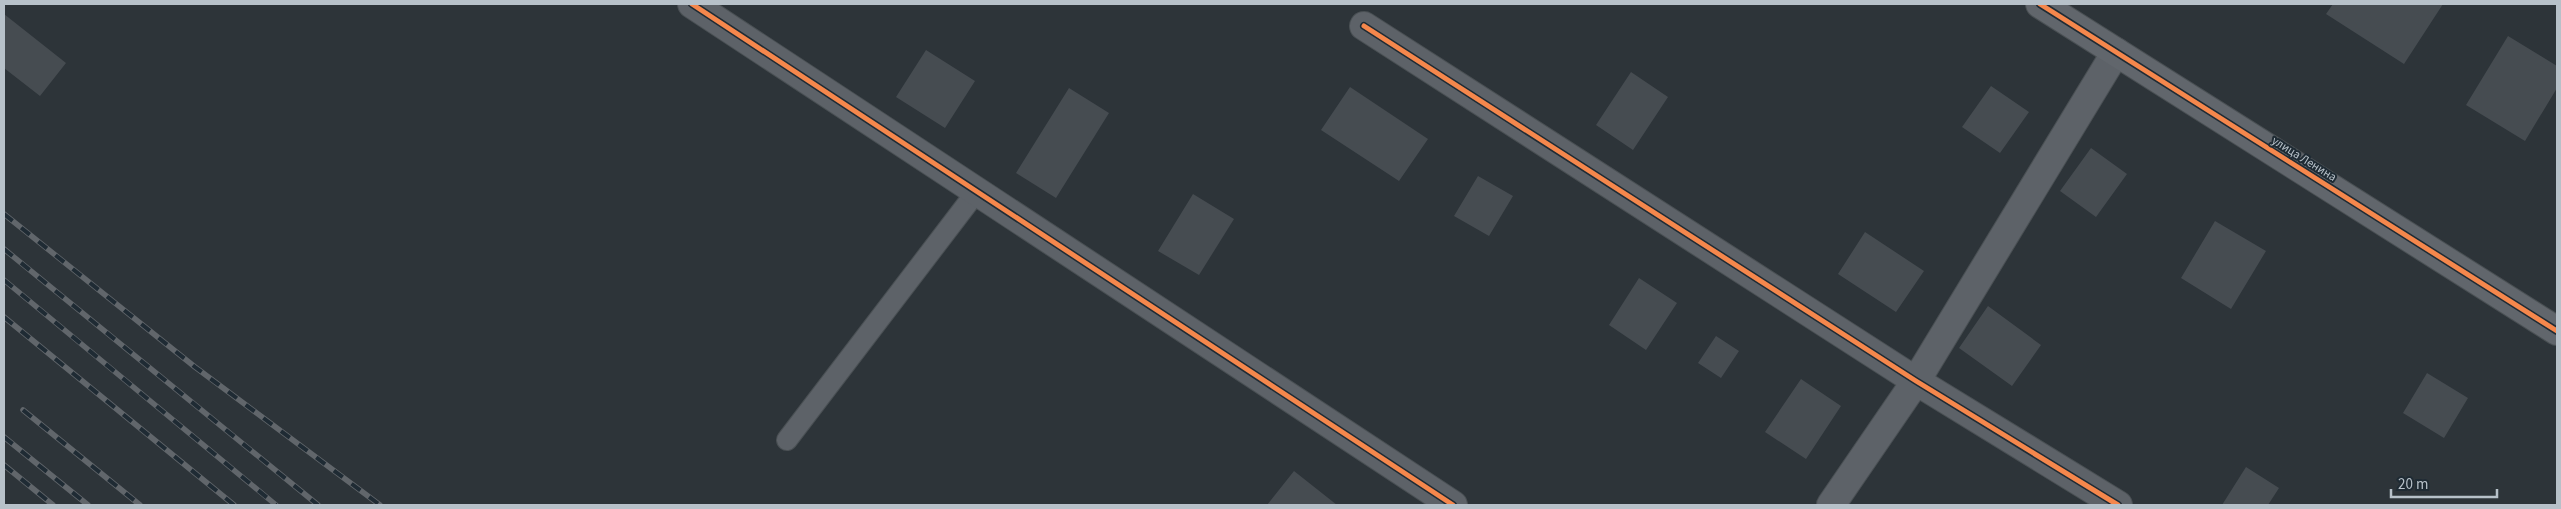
<svg xmlns="http://www.w3.org/2000/svg" width="2561" height="509" font-family="'Source Sans 3',sans-serif">
<style>
.building{fill:#464c51}
.lines{fill:none;stroke-linecap:round;stroke-linejoin:round}
.lane-casing{stroke:#4a5054;stroke-width:22}
.street-casing{stroke:#4a5054;stroke-width:30}
.secondary-casing{stroke:#4a5054;stroke-width:30}
.lane{stroke:#5d6268;stroke-width:20}
.street{stroke:#5d6268;stroke-width:28}
.secondary{stroke:#61666c;stroke-width:28}
.rail-casing{stroke:#61666b;stroke-width:5.5}
.rail{stroke:#1f2b34;stroke-width:4;stroke-dasharray:11;stroke-linecap:butt}
.cycleway-casing{stroke:#1f2b34;stroke-width:8}
.cycleway{stroke:#f5874c;stroke-width:5}
.labels{text-anchor:middle;dominant-baseline:central;stroke-width:4;stroke-linejoin:round;paint-order:stroke}
.street-label{font-size:12px;fill:#b7c1c9;stroke:#1f2b34}
</style>
<rect width="100%" height="100%" fill="#2d3439"/>
<!-- building -->
<path class="building" d="M2333 4H2443L2404 64 2326 14Z
M4 14 66 63 40 96 4 68Z
M2508 36 2557 66V88L2525 141 2466 105Z
M926 50 975 81 945 128 896 97Z
M1631 72 1668 97 1633 150 1596 125Z
M1991 86 2029 112 2000 153 1962 127Z
M1350 87 1428 139 1399 181 1321 130Z
M1069 88 1109 113 1056 198 1016 173Z
M2091 148 2127 174 2096 217 2060 191Z
M1478 176 1513 196 1489 236 1454 216Z
M1193 194 1234 219 1199 275 1158 251Z
M2215 221 2266 251 2231 309 2181 278Z
M1865 232 1924 271 1896 312 1838 274Z
M1639 278 1677 303 1646 350 1609 325Z
M1988 306 2041 345 2012 386 1959 348Z
M1716 336 1739 351 1721 378 1698 363Z
M2427 373 2468 398 2444 438 2403 413Z
M1801 379 1841 406 1806 459 1765 432Z
M2246 467 2279 488 2268 505H2222Z
M1294 471 1337 505H1267Z"/>
<g class="lines">
<defs>
<path id="lane" d="M787 440 977 191"/>
<path id="street" d="M692 4 1453 505
M1364 26 1916 381 2118 505
M1831 505 1916 381 2116 52"/>
<path id="secondary" d="M2040 4 2557 331"/>
</defs>
<!-- lane casing -->
<use href="#lane" class="lane-casing"/>
<!-- street casing -->
<use href="#street" class="street-casing"/>
<!-- secondary casing -->
<use href="#secondary" class="secondary-casing"/>
<!-- lane -->
<use href="#lane" class="lane"/>
<!-- street -->
<use href="#street" class="street"/>
<!-- secondary -->
<use href="#secondary" class="secondary"/>
<defs>
<path id="rail" d="M4 214 195 367 380 505
M4 249 318 505
M4 280 276 505
M4 317 234 505
M23 410 140 505
M4 437 88 505
M4 465 53 505"/>
</defs>
<!-- rail casing -->
<use href="#rail" class="rail-casing"/>
<!-- rail -->
<use href="#rail" class="rail"/>
<defs>
<path id="cycleway" d="M692 4 1453 505
M2040 4 2557 331
M1364 26 1916 381 2118 505"/>
</defs>
<!-- cycleway casing -->
<use href="#cycleway" class="cycleway-casing"/>
<!-- cycleway -->
<use href="#cycleway" class="cycleway"/>
</g>
<g class="labels">
<!-- street labels -->
<g class="street-label">
<text transform="translate(2304 159) rotate(32)">улица Ленина</text>
</g>
</g>
<!-- border -->
<rect width="2561" height="509" fill="none" stroke="#b7c1c9" stroke-width="10"/>
<!-- scale -->
<path d="M2391 489v8h106v-8" fill="none" stroke="#b7c1c9" stroke-width="2.5"/>
<text x="2398" y="489" font-size="15" fill="#b7c1c9" stroke="#1f2b34" stroke-width="4" paint-order="stroke">20 m</text>
</svg>
